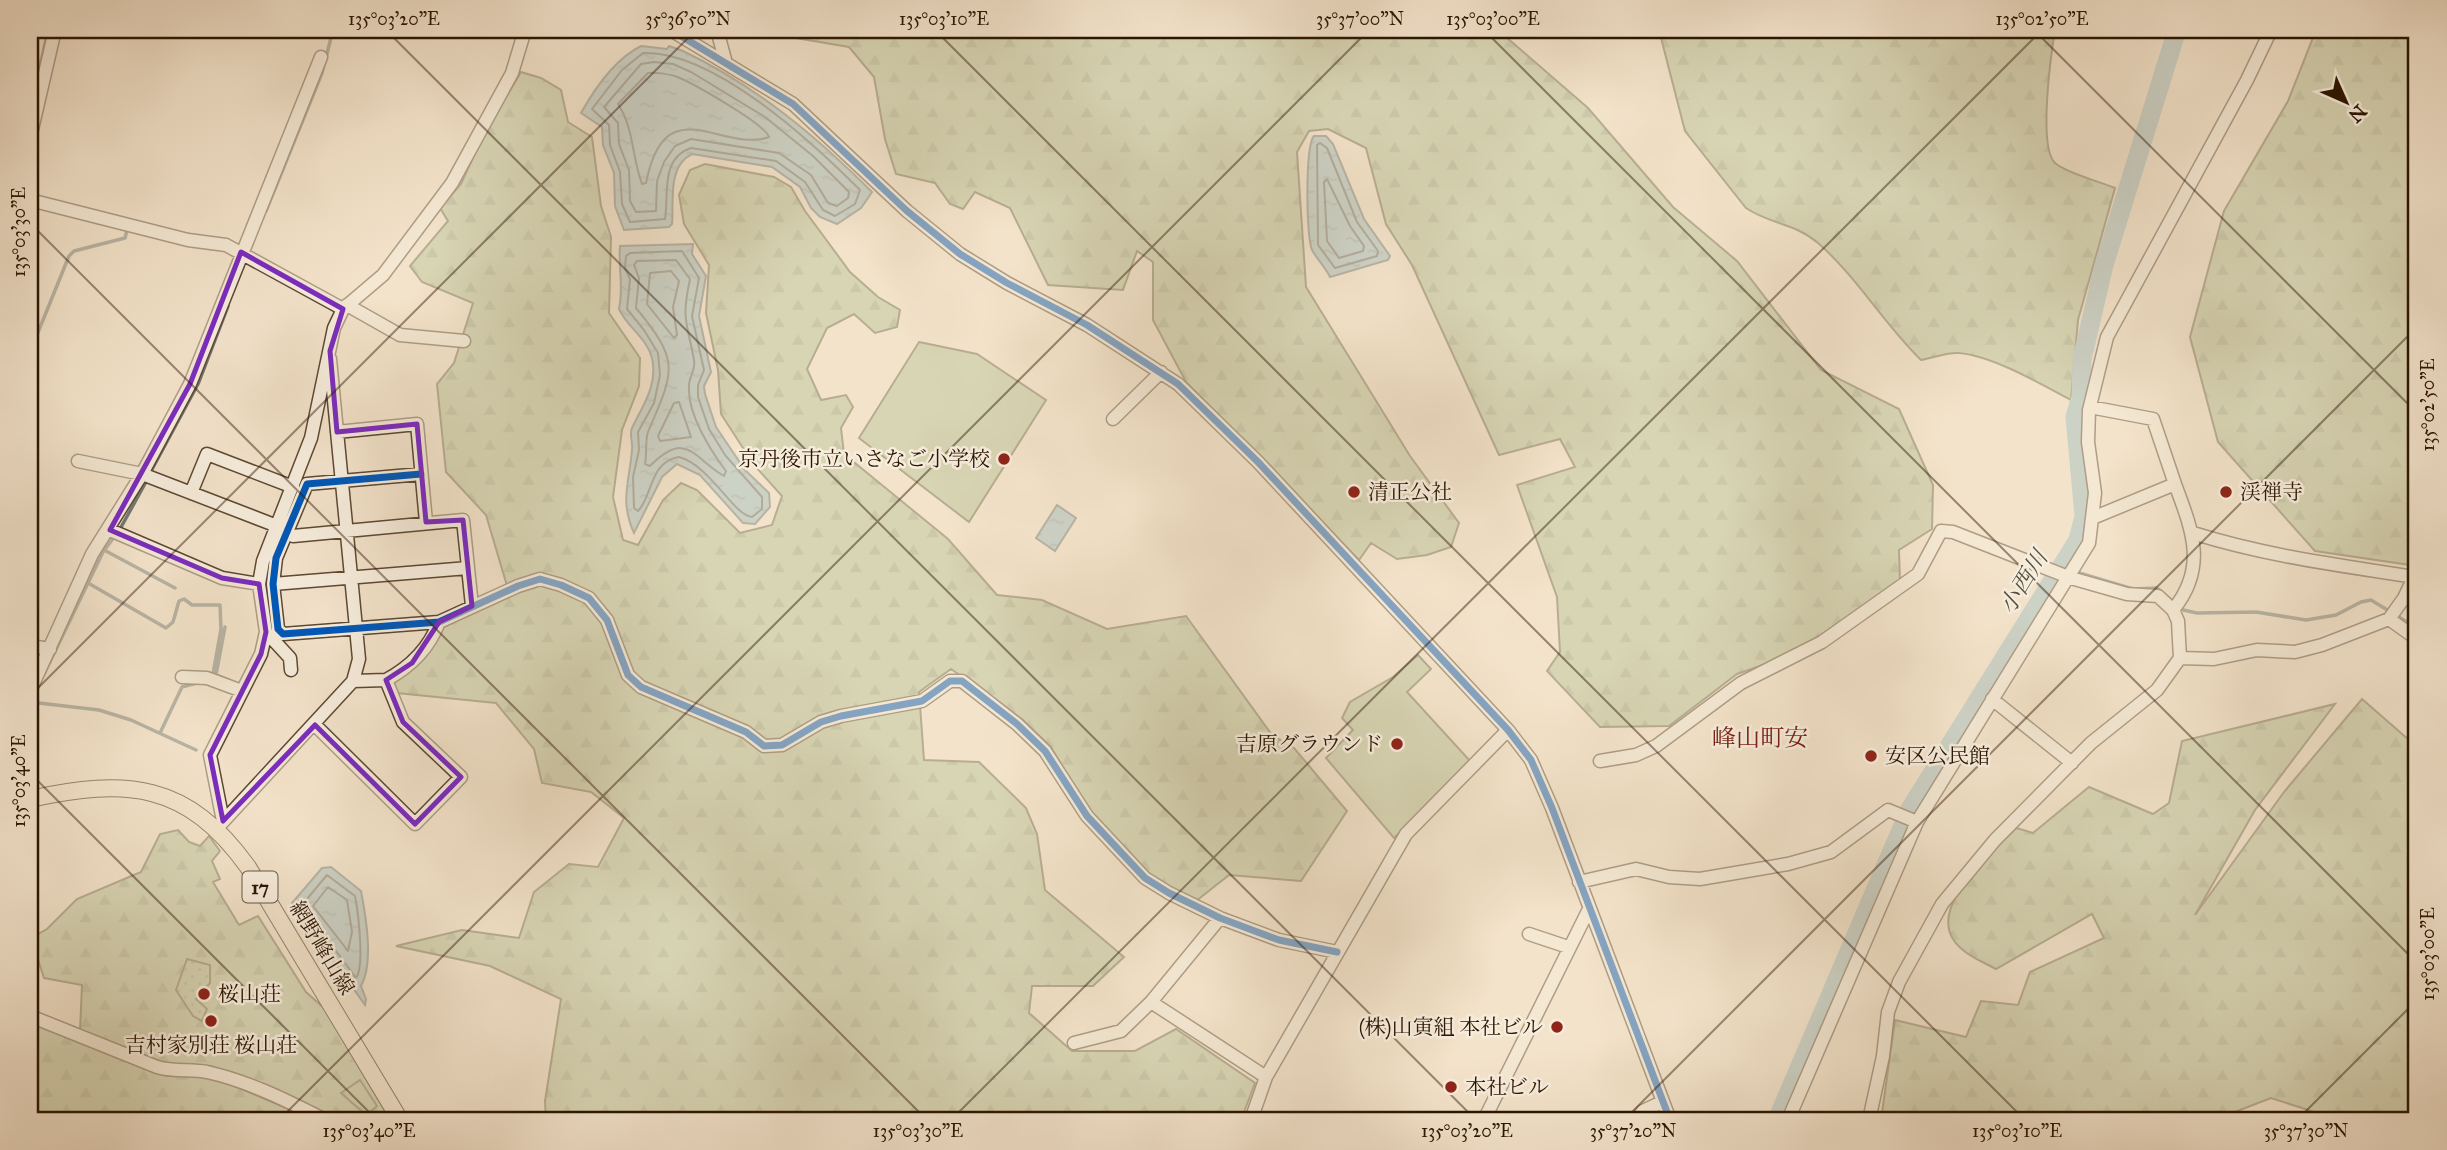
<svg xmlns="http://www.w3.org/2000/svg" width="2447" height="1150" font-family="'IM FELL Great Primer','Noto Serif JP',serif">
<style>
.forest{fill:url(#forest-firs);stroke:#726c4d;stroke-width:2}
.park{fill:url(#park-crowns);stroke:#726c4d;stroke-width:2}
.garden{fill:url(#garden-dots);stroke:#726c4d;stroke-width:2}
.pitch{fill:#b8c49a;stroke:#726c4d;stroke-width:2}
.water{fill:url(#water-ripples);stroke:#717973;stroke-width:2}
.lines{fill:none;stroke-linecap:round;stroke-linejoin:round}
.shore{stroke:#656860;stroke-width:2}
.stream{stroke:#717973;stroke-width:3.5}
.river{stroke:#9fbcc0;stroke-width:19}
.minor-casing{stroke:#5d4833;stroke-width:15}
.major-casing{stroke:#2b1500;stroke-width:18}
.minor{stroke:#f7eddd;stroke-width:12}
.major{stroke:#f3e3cb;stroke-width:16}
.cycleway-casing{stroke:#f7eddd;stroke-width:11}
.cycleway{stroke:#0057b8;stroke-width:7}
.marked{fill:none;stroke:#7b2cbf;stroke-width:5;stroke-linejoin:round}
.ticks{fill:none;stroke:#2b1500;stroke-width:2;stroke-opacity:0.45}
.poi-dot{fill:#8f2418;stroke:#f7eddd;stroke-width:2.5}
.labels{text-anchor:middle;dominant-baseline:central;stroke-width:5;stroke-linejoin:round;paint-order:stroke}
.shield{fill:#f7eddd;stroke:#685642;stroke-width:2}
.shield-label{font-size:19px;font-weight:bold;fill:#2b1500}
.poi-label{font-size:21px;fill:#2b1500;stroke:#f7eddd;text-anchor:start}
.street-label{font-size:21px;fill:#2b1500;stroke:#f7eddd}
.water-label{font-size:23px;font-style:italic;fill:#544f43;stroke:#f7eddd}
.quarter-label{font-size:24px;fill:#7a1f14;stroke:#f7eddd}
.neatline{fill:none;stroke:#2b1500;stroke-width:2.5}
.ticks-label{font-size:18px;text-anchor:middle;fill:#2b1500}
</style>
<defs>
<pattern id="forest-firs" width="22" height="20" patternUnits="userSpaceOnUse" patternTransform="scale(1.75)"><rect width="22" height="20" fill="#b8c49a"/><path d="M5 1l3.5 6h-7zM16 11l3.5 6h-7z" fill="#9ea883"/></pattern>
<pattern id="park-crowns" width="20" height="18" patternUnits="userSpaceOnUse" patternTransform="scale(1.75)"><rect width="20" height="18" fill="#b8c49a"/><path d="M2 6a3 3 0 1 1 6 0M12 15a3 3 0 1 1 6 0" fill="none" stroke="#9ea883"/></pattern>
<pattern id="garden-dots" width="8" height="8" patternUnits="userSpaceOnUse" patternTransform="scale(1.75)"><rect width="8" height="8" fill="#b8c49a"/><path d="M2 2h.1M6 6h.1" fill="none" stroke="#9ea883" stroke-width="1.8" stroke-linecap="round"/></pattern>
<pattern id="water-ripples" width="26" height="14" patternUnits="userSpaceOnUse" patternTransform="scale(1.75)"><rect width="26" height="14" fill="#9fbcc0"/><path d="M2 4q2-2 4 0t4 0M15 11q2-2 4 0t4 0" fill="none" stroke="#89a1a3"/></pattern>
</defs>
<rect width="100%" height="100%" fill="#f3e3cb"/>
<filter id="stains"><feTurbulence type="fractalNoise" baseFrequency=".00286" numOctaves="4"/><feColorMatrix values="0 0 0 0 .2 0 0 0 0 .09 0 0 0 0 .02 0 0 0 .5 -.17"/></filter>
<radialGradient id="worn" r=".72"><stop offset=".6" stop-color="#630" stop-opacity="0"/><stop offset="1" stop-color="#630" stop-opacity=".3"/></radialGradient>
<!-- forest -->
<path class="forest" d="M789 30H1498L1588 108 1673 207 1737 261 1821 370 1899 409 1933 485 1932 529 1899 550 1900 582 1789 656 1737 674 1669 726 1600 727 1547 671 1560 652 1557 597 1517 485 1575 467 1560 439 1499 455 1412 265 1386 224 1366 148 1328 129 1309 131 1297 152 1306 287 1410 456 1459 523 1451 547 1427 555 1397 559 1371 543 1359 560 1186 382 1153 320V262L1137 251 1123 290 1048 285 1010 208 975 192 963 209 950 204 935 183 896 174 885 139 874 77 849 47 796 38Z
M1659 30H2055C2051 54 2038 147 2055 163 2066 173 2101 182 2115 188L2078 320 2071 400C2041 384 1993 356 1959 353 1947 352 1932 358 1921 360 1884 324 1857 277 1818 243 1795 223 1769 224 1746 208L1685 131Z
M2316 30H2417V566L2315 551 2218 442 2190 337 2224 211 2288 101Z
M521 72 541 78 561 90 568 122 592 137 601 206 611 237 609 313 640 358 639 386 622 430 613 497 623 540 638 545 663 500 681 483 697 490 740 533 772 525 782 496 754 465 721 414 718 370 706 313 709 265 684 224 679 195 690 170 705 164 774 177 791 187 805 211 850 272 878 297 900 310 897 327 875 333 854 314 827 328 807 369 821 400 846 395 853 407 841 428 844 454 948 539 997 595 1042 600 1107 629 1186 616 1272 735 1294 748 1347 811 1301 881 1229 875 1196 901 1148 875 1091 815 1051 747 1023 720 951 669 919 692 924 760 979 762 1026 808 1037 834 1045 890 1124 957 1093 986H1032L1029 1013 1072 1051H1135L1176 1029 1255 1083 1241 1120H546L545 1101 561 999 490 966 396 946 462 930 519 938 534 892 569 864 598 867 624 818 591 792 542 783 534 749 496 703 397 693 394 680 429 650 444 627 510 596 486 515 446 472 437 384 454 363 473 303 422 282 410 266 448 221 440 208 461 184 482 138Z
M2362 699 2417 747V1120H2339L2271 1098 2214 1120H1881L1895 1020 1966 1037 1981 1001 2018 1005 2030 972 2104 938 2092 914 1996 969C1985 963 1972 958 1963 950 1917 914 1991 854 2016 828L2033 833 2089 787 2153 814 2169 803 2182 741 2335 704 2255 810 2195 915 2284 792Z
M178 830 189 842 200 846 209 836 220 851 212 861 220 879 213 882 239 925 258 916 306 992 325 1009 385 1111 371 1120H333L290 1097 211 1066H173L80 1031 82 985 44 978 31 938 47 929 77 899 141 872 160 834Z
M30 1020 167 1076H203L222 1081 315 1120H30Z"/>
<!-- park -->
<path class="park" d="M360 1080 377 1106 366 1115 341 1093Z"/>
<!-- garden -->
<path class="garden" d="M187 959 210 965V983L196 999 207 1009 202 1021 193 1016 176 990Z"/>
<!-- pitch -->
<path class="pitch" d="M919 342 977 354 1046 400 969 522 859 438Z
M1418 655 1431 669 1407 692 1471 762 1394 838 1326 758 1353 730 1342 718 1350 702 1393 677Z"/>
<!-- water -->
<path class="water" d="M641 46 667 49 669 46 683 51C756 86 815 135 872 192L861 208 837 224 820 217 811 208 800 187 772 167 692 154C667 166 674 202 672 224L669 227 624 230 615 206 614 173 603 145 602 127 581 113C595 88 615 59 641 46Z
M1314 136H1326L1333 144 1364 219 1390 256 1388 260 1330 277C1325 267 1317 259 1312 250 1306 237 1305 146 1314 136Z
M693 244 692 254 706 276 699 316 711 372 704 386 705 394 716 427 745 470 769 493 770 507 755 524 743 523 700 475 677 464 662 477 634 533C619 500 630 481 632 449 633 442 629 434 632 428 643 405 658 385 652 358 647 338 627 327 619 309 624 285 618 270 620 246Z
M1057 505 1076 518 1055 551 1036 538Z
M331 867 361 891C366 917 374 963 361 986L366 999 365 1005 292 903 322 868Z"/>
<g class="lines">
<!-- shore -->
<path class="shore" d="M643 53C713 50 812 142 860 190L855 204 835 216 823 210 805 182 776 161 691 148C660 158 669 195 665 219L630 222 622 204 620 172 610 145 609 125 592 109 622 70Z
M654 62 673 64 691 72 765 117 813 156 849 192 848 198 837 206 828 203 811 175 779 153 691 139 675 146 664 162 657 181 656 211 636 212 630 201 629 170 619 144 618 123 604 107 641 64Z
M648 73C655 72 668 74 675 76 691 82 765 124 769 137 722 154 665 86 646 183L642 184C632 158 634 128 618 104Z
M1320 143 1327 148 1357 222 1378 251 1377 256 1335 268 1318 245 1317 145Z
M1327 179 1350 226 1364 246 1363 251 1339 258 1327 241 1324 182Z
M682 251 699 278 692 316 704 370 698 385V397L709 429 725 455 762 497V509L752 517C734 516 710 465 679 457 649 462 653 496 638 511L634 508 633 477 639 450 638 432 654 403 660 375 658 353 644 330 627 309 630 279 625 268 626 256 630 253Z
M676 260 690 279C681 321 687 321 694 360 696 371 689 376 689 386 687 413 710 450 726 471L724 476C693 458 687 429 650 466L645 464C647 455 645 440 648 432 674 371 681 362 636 308L639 278 634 265 637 261Z
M671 271 679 281 673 307 677 335 674 338 647 304 650 273Z
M679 402 691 437 660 441 658 436 674 403Z
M327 875 355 896C358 912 365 966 356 978L302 905Z
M328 887 347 900 352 932 348 951 313 906Z"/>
<!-- stream -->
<path class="stream" d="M30 112 48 30
M266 211 322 73 333 30
M30 352 69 256 74 251 125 238 127 230
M150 473 198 384 228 306
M104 550 175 588
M2076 572 2133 589 2157 588 2183 610 2197 613 2256 612 2306 620 2336 615 2361 602 2371 600 2417 628
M88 583 166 628 173 622 179 601 184 599 192 605H220L221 629 213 674
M44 674 103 552 120 529 147 480
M214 674 229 680
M216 675 225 627
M30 702 99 710 131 720 196 750
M160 733 182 687 197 683"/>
<!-- river -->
<path class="river" d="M1777 1120 1910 809 2078 540 2084 516 2075 417 2081 397 2082 359 2104 265 2177 30"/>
<defs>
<path id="minor" d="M671 30 793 104 907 211 960 254 1007 283 1087 325 1178 384 1258 462 1508 730 1531 760 1552 808 1670 1120
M717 30 726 63
M30 138 55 30
M30 200 188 240 226 245 343 309
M347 305 400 335 464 341
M2090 407 2153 419 2175 484 2095 517
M1113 419 1161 372
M337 432 417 424 426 522
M78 461 142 474 277 526
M421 474 307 484 276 558 273 584 278 629 283 634 439 622 518 586 540 579 561 585 589 598 607 620 628 675 641 687 746 732 764 746 782 745 821 722 841 716 922 701 950 681H962L1017 724 1045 751 1087 816 1145 878 1169 893 1220 918 1279 940 1337 952
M191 493 207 454 293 487
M110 530 222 578 259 584
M286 531 293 536 463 520 472 606
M2193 533C2266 556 2339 565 2414 577L2404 598 2389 619
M273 584 468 568
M2173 610C2208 567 2192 530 2175 484
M266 632 290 658 291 670
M30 646 50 649
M2180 658 2214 659 2257 650 2295 652 2322 645 2389 619 2417 639
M182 677 207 678 242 691
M386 680C410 667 429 649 439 622
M30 691 92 554 142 474 190 384 321 57
M1992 699 2072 763
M315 725 415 824 461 777 403 722 386 680 353 681
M1600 761 1636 755 1656 746 1741 683 1822 642 1918 574 1941 531 1953 532 2071 578 2127 594 2158 596 2173 610 2178 621 2180 658 2157 690 2091 743 1995 840 1942 904 1899 982 1888 1012 1883 1056 1869 1120
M223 821 210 755 261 654 266 632 259 584 263 561 311 438 334 328 343 309 383 275 452 183 512 73 525 30
M220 825 353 681 359 659 330 359
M1579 882 1636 869 1669 877 1700 879 1788 864 1831 852 1888 810 1917 822
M1529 934 1568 947
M1151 1002 1266 1077
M30 1016 157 1067C174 1072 190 1069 207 1072 248 1081 288 1101 325 1120
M1074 1043 1121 1031 1151 1002 1220 918
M1251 1120 1266 1077 1406 834 1508 730
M1484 1120 1589 909
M1636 1120 1643 1111 1662 1102
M1788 1120 1917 822 2089 543 2095 493 2088 442 2089 410 2107 337 2247 80 2271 30"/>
<path id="major" d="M30 799C127 778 187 782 248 867L400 1120"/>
</defs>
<!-- minor casing -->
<use href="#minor" class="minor-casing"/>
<!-- major casing -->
<use href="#major" class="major-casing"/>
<!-- minor -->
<use href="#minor" class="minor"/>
<!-- major -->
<use href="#major" class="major"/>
<defs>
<path id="cycleway" d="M671 30 793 104 907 211 960 254 1007 283 1087 325 1178 384 1258 462 1508 730 1531 760 1552 808 1670 1120
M421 474 307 484 276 558 273 584 278 629 283 634 439 622 518 586 540 579 561 585 589 598 607 620 628 675 641 687 746 732 764 746 782 745 821 722 841 716 922 701 950 681H962L1017 724 1045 751 1087 816 1145 878 1169 893 1220 918 1279 940 1337 952"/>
</defs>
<!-- cycleway casing -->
<use href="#cycleway" class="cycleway-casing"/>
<!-- cycleway -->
<use href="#cycleway" class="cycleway"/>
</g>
<!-- marked area -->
<path d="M0 0H2447V1150H0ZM241 252 343 309 330 351 337 432 417 424 426 522 463 520 472 606 439 622 412 663 386 680 403 722 461 777 415 824 315 725 223 821 210 755 261 654 266 632 259 584 222 578 110 530 190 384Z" fill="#f3e3cb" fill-opacity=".55" fill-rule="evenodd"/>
<path class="marked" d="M241 252 343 309 330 351 337 432 417 424 426 522 463 520 472 606 439 622 412 663 386 680 403 722 461 777 415 824 315 725 223 821 210 755 261 654 266 632 259 584 222 578 110 530 190 384Z"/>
<!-- ticks -->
<path class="ticks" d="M386 30 1476 1120M935 30 2025 1120M1484 30 2417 963M2034 30 2417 413M30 223 927 1120M30 696 696 30M30 773 377 1120M279 1120 1369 30M951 1120 2042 30M1624 1120 2417 327M2297 1120 2417 1000"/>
<!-- markers -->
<g class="poi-dot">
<circle cx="1004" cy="459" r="7"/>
<circle cx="1354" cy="492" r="7"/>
<circle cx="2226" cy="492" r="7"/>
<circle cx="1397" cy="744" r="7"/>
<circle cx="1871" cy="756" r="7"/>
<circle cx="204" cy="994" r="7"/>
<circle cx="211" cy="1021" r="7"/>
<circle cx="1557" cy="1027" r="7"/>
<circle cx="1451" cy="1087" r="7"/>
</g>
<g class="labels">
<!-- shield labels -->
<rect class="shield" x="242.5" y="871.5" width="35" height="31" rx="5"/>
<g class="shield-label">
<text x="260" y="887">17</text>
</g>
<!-- poi labels -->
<g class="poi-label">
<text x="990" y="459" text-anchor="end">京丹後市立いさなご小学校</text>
<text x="1368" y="492">清正公社</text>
<text x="2240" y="492">渓禅寺</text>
<text x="1383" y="744" text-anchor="end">吉原グラウンド</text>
<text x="1885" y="756">安区公民館</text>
<text x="218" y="994">桜山荘</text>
<text x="1543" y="1027" text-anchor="end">(株)山寅組 本社ビル</text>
<text x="211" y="1045" text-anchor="middle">吉村家別荘 桜山荘</text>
<text x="1465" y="1087">本社ビル</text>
</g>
<!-- street labels -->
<g class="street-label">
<text transform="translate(322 948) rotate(59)">網野峰山線</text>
</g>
<!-- water labels -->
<g class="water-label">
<text transform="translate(2023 582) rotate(-58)">小西川</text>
</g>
<!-- quarter labels -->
<g class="quarter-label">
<text x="1760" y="738">峰山町安</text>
</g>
</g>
<!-- margin -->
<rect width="2447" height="1150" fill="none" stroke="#f3e3cb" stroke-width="77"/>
<!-- north arrow -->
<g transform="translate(2346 102) rotate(135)" stroke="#f7eddd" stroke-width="5" paint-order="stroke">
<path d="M0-5L12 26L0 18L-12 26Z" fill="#2b1500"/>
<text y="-10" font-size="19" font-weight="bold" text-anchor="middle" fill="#2b1500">N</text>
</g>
<rect x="38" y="38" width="2370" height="1074" class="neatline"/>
<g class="ticks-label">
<text x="394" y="25">135°03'20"E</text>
<text x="688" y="25">35°36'50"N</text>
<text x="944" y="25">135°03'10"E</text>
<text x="1360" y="25">35°37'00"N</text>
<text x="1493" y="25">135°03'00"E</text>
<text x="2042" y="25">135°02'50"E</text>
<text transform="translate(19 232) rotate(-90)" y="6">135°03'30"E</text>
<text transform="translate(2428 405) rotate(-90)" y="6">135°02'50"E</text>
<text transform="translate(19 781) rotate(-90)" y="6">135°03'40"E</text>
<text transform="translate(2428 954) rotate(-90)" y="6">135°03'00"E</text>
<text x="369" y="1137">135°03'40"E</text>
<text x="918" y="1137">135°03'30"E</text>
<text x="1467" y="1137">135°03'20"E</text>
<text x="1633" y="1137">35°37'20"N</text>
<text x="2017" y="1137">135°03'10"E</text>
<text x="2306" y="1137">35°37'30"N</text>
</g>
<rect width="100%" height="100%" filter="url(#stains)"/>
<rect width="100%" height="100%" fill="url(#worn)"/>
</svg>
